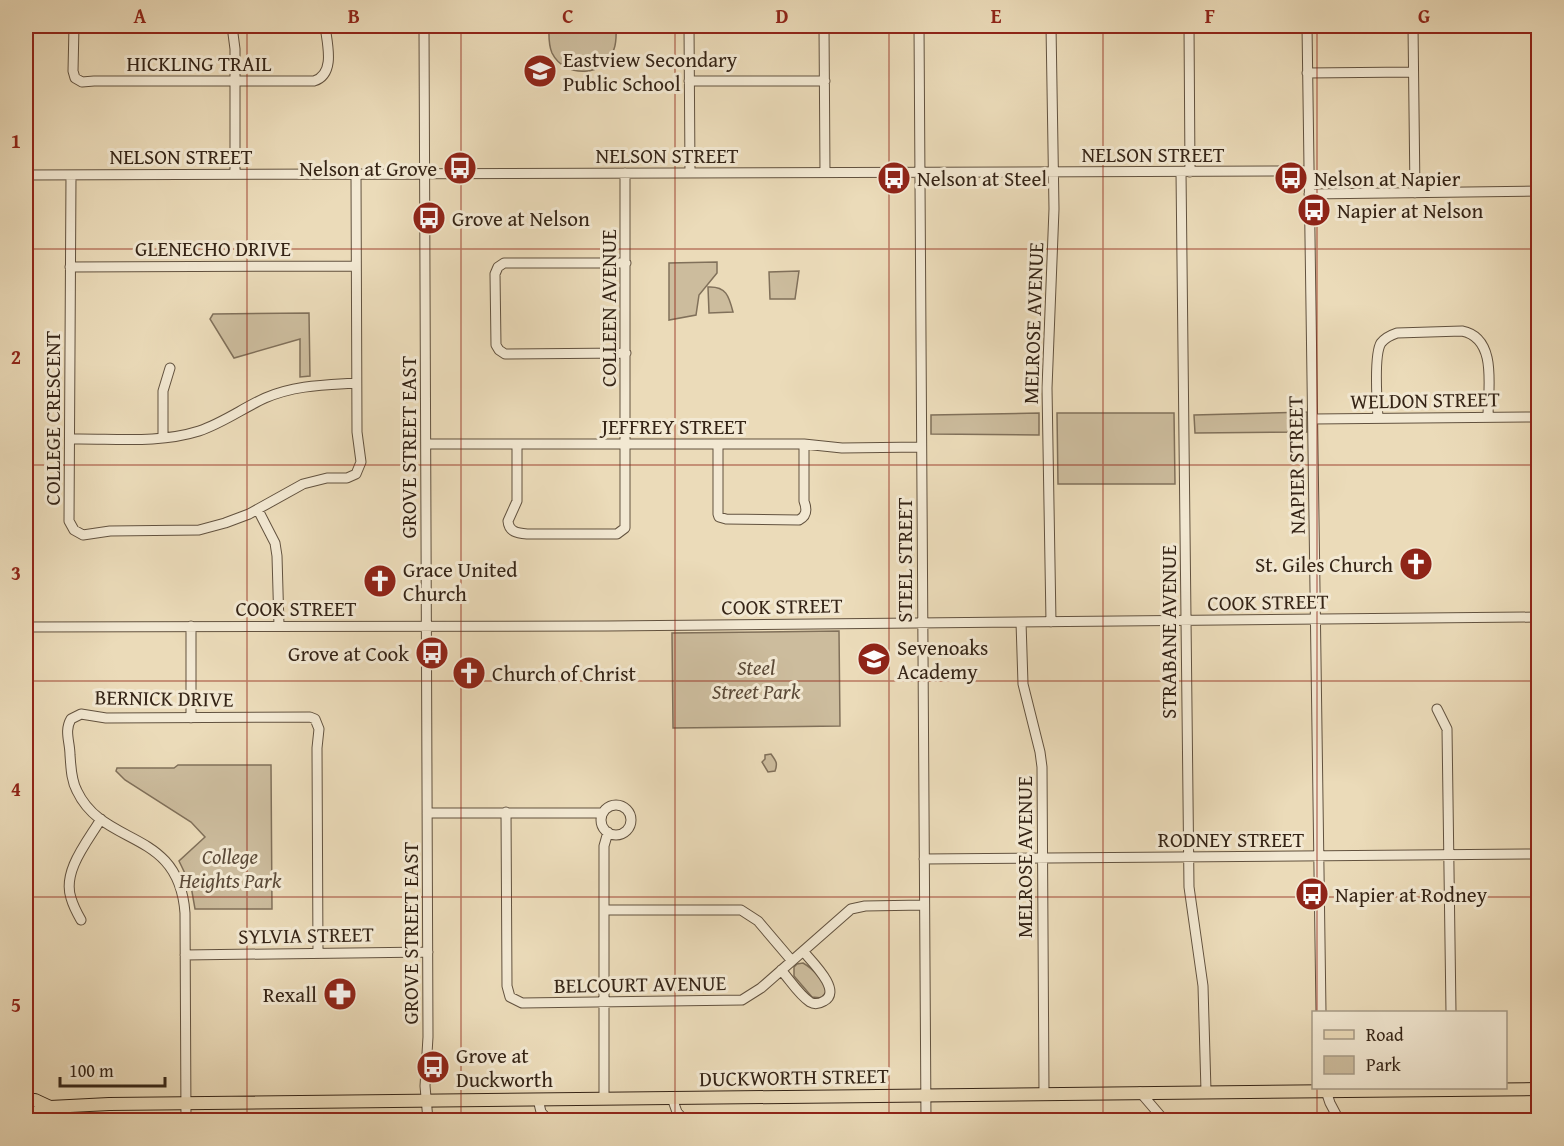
<svg xmlns="http://www.w3.org/2000/svg" width="1564" height="1146" font-family="'Gentium Book Plus',serif">
<style>
.green{fill:#ccbc9d;stroke:#80705a;stroke-width:1.5}
.lines{fill:none;stroke-linecap:round;stroke-linejoin:round}
.stream{stroke:#7d6d57;stroke-width:2}
.minor-casing{stroke:#62523f;stroke-width:11}
.major-casing{stroke:#352416;stroke-width:14}
.minor{stroke:#f2e8d2;stroke-width:9}
.major{stroke:#ebdbb9;stroke-width:12}
.grid{fill:none;stroke:#8f2418;stroke-width:1.5;stroke-opacity:0.55}
.labels{text-anchor:middle;dominant-baseline:central;stroke-width:6;stroke-linejoin:round;paint-order:stroke}
.poi-label{font-size:21px;fill:#352416;stroke:#f2e8d2;text-anchor:start}
.street-label{font-size:21px;fill:#352416;stroke:#f2e8d2}
.park-label{font-size:21px;font-style:italic;fill:#5b4a38;stroke:#f2e8d2}
.neatline{fill:none;stroke:#8f2418;stroke-width:2}
.grid-label{font-size:20px;text-anchor:middle;font-weight:bold;fill:#8f2418}
</style>
<rect width="100%" height="100%" fill="#ebdbb9"/>
<filter id="stains"><feTurbulence type="fractalNoise" baseFrequency=".00333" numOctaves="4"/><feColorMatrix values="0 0 0 0 .2 0 0 0 0 .09 0 0 0 0 .02 0 0 0 .5 -.17"/></filter>
<radialGradient id="worn" r=".72"><stop offset=".6" stop-color="#630" stop-opacity="0"/><stop offset="1" stop-color="#630" stop-opacity=".3"/></radialGradient>
<!-- green -->
<path class="green" d="M26 26H29L26 220Z
M549 26H616C616 33 617 41 614 49 606 77 565 79 552 53 548 44 549 35 549 26Z
M717 262V273L699 295 696 315 669 320V263Z
M799 271 795 299H770L769 272Z
M708 287C726 286 729 296 733 312L709 313Z
M309 313 310 376 300 377V339L234 358 210 319 213 314Z
M1307 412V432L1195 433 1194 415Z
M1039 413V435L931 434V415Z
M1057 413H1174L1175 484H1058Z
M839 631 840 726 673 728 672 633Z
M771 754C776 761 778 763 775 771L768 772 762 762 765 759V755Z
M178 765H271L272 909H195L191 886 179 861 205 837 191 822 125 780 116 771 117 768H174Z
M803 963C812 968 825 981 827 992L822 998 812 997 794 976V967L797 964Z"/>
<g class="lines">
<!-- stream -->
<path class="stream" d="M611 1115 616 1120"/>
<defs>
<path id="minor" d="M74 26 73 71 75 78 82 82 94 81H314C336 74 327 43 325 26
M232 26 235 49V174
M424 26 428 1037 425 1086 428 1120
M689 26 690 172
M824 26 825 172
M919 26 926 1120
M1189 26 1190 172
M1307 26 1321 1012
M1413 26 1415 193
M1307 73 1413 72
M689 81H825
M1181 172 1189 887 1203 986 1206 1091
M26 175 1309 171
M71 175 69 521 74 530 83 535 110 531 199 530 225 523 249 514 303 484 327 478H347L356 474 361 462 357 432 356 174
M1309 194 1538 191
M626 263H504L498 267 495 274 496 345 499 350 505 354 626 353
M70 267 356 266
M1378 418C1377 403 1374 354 1381 343 1385 338 1391 335 1397 333L1462 331C1498 338 1488 389 1488 417
M1313 419 1538 417
M163 438V391L170 368
M70 439C112 438 158 444 199 431 223 423 243 408 265 398 295 385 325 385 356 383
M426 444H804L842 448 921 447
M517 444V501L508 521C509 532 517 533 527 534H617L625 528V173
M718 445V514L719 517 726 519 799 520C807 516 807 509 804 501V444
M258 510 275 543 277 556 279 626
M1021 622 1023 684 1040 752 1042 767 1044 1093
M1051 622 1047 388 1054 209 1051 26
M191 626V718
M26 627 607 626 1538 617
M1437 709 1447 729 1451 1012
M601 820a15 15 0 1 1 30 0a15 15 0 1 1-30 0Z
M506 812 507 986 510 997 522 1003 742 1000 761 988 851 909 865 906 924 905
M427 813H603
M924 859 1538 854
M604 910H741L758 921 792 961
M81 920C77 913 73 905 71 898 62 871 88 841 101 819
M185 955 428 952
M781 970C790 980 799 995 810 1002 815 1005 819 1004 824 1001 843 991 811 961 803 951
M1325 1088 1330 1103 1339 1120
M1140 1092 1164 1120
M604 1098V846L608 832
M672 1098 677 1112 684 1120
M538 1099 541 1112 548 1120
M186 1120 185 913C179 828 104 848 77 791 71 780 71 767 70 755 70 742 64 731 71 719L81 714 106 718 310 717 315 719 319 729 317 748 318 953"/>
<path id="major" d="M26 1100H35L50 1107
M26 1114 41 1112 50 1107 109 1104 1538 1089"/>
</defs>
<!-- minor casing -->
<use href="#minor" class="minor-casing"/>
<!-- major casing -->
<use href="#major" class="major-casing"/>
<!-- minor -->
<use href="#minor" class="minor"/>
<!-- major -->
<use href="#major" class="major"/>
</g>
<!-- grid -->
<path class="grid" d="M247 26V1120M461 26V1120M675 26V1120M889 26V1120M1103 26V1120M1317 26V1012M26 249H1538M26 465H1538M26 681H1538M26 897H1538M1317 1088V1120"/>
<!-- icons -->
<defs>
<symbol id="school-disc" viewBox="-11 -11 22 22"><circle r="9.5" fill="#8f2418" stroke="#f2e8d2"/><path d="M0-5L7-2L0 1L-7-2ZM-4 1L0 2.5L4 1V4Q0 6-4 4Z" fill="#fff"/></symbol>
<symbol id="bus-disc" viewBox="-11 -11 22 22"><circle r="9.5" fill="#8f2418" stroke="#f2e8d2"/><path d="M-5-6H5V4H4V6H2V4H-2V6H-4V4H-5ZM-3.5-4V0h7V-4ZM-3.5 1.2v1.5H-2V1.2ZM2 1.2v1.5H3.5V1.2Z" fill="#fff"/></symbol>
<symbol id="church-disc" viewBox="-11 -11 22 22"><circle r="9.5" fill="#8f2418" stroke="#f2e8d2"/><path d="M-1.2-6h2.4v3.5h3.3v2.4h-3.3V6h-2.4V-.1h-3.3v-2.4h3.3Z" fill="#fff"/></symbol>
<symbol id="pharmacy-disc" viewBox="-11 -11 22 22"><circle r="9.5" fill="#8f2418" stroke="#f2e8d2"/><path d="M-2-6h4v4h4v4h-4v4h-4v-4h-4v-4h4Z" fill="#fff"/></symbol>
</defs>
<g fill-rule="evenodd">
<use href="#school-disc" x="521" y="52" width="38" height="38"/>
<use href="#bus-disc" x="441" y="149" width="38" height="38"/>
<use href="#bus-disc" x="875" y="159" width="38" height="38"/>
<use href="#bus-disc" x="1272" y="159" width="38" height="38"/>
<use href="#bus-disc" x="1295" y="191" width="38" height="38"/>
<use href="#bus-disc" x="410" y="199" width="38" height="38"/>
<use href="#church-disc" x="1397" y="545" width="38" height="38"/>
<use href="#church-disc" x="361" y="562" width="38" height="38"/>
<use href="#bus-disc" x="413" y="634" width="38" height="38"/>
<use href="#school-disc" x="855" y="640" width="38" height="38"/>
<use href="#church-disc" x="450" y="654" width="38" height="38"/>
<use href="#bus-disc" x="1293" y="875" width="38" height="38"/>
<use href="#pharmacy-disc" x="321" y="975" width="38" height="38"/>
<use href="#bus-disc" x="414" y="1048" width="38" height="38"/>
</g>
<g class="labels">
<!-- poi labels -->
<g class="poi-label">
<text x="563" y="59">Eastview Secondary<tspan x="563" dy="24">Public School</tspan></text>
<text x="437" y="168" text-anchor="end">Nelson at Grove</text>
<text x="917" y="178">Nelson at Steel</text>
<text x="1314" y="178">Nelson at Napier</text>
<text x="1337" y="210">Napier at Nelson</text>
<text x="452" y="218">Grove at Nelson</text>
<text x="1393" y="564" text-anchor="end">St. Giles Church</text>
<text x="403" y="569">Grace United<tspan x="403" dy="24">Church</tspan></text>
<text x="897" y="647">Sevenoaks<tspan x="897" dy="24">Academy</tspan></text>
<text x="409" y="653" text-anchor="end">Grove at Cook</text>
<text x="492" y="673">Church of Christ</text>
<text x="1335" y="894">Napier at Rodney</text>
<text x="317" y="994" text-anchor="end">Rexall</text>
<text x="456" y="1055">Grove at<tspan x="456" dy="24">Duckworth</tspan></text>
</g>
<!-- street labels -->
<g class="street-label">
<text x="199" y="63">HICKLING TRAIL</text>
<text x="1153" y="154">NELSON STREET</text>
<text x="667" y="155">NELSON STREET</text>
<text x="181" y="156">NELSON STREET</text>
<text x="213" y="248">GLENECHO DRIVE</text>
<text transform="translate(608 308) rotate(-90)">COLLEEN AVENUE</text>
<text transform="translate(1033 323) rotate(-88)">MELROSE AVENUE</text>
<text transform="translate(1425 400) rotate(-1)">WELDON STREET</text>
<text transform="translate(52 418) rotate(-90)">COLLEGE CRESCENT</text>
<text x="674" y="426">JEFFREY STREET</text>
<text transform="translate(408 447) rotate(-90)">GROVE STREET EAST</text>
<text transform="translate(1296 465) rotate(-91)">NAPIER STREET</text>
<text transform="translate(904 560) rotate(-90)">STEEL STREET</text>
<text transform="translate(1268 602) rotate(-1)">COOK STREET</text>
<text transform="translate(782 606) rotate(-1)">COOK STREET</text>
<text x="296" y="608">COOK STREET</text>
<text transform="translate(1168 632) rotate(-90)">STRABANE AVENUE</text>
<text transform="translate(164 698) rotate(1)">BERNICK DRIVE</text>
<text x="1231" y="839">RODNEY STREET</text>
<text transform="translate(1024 857) rotate(-90)">MELROSE AVENUE</text>
<text transform="translate(410 933) rotate(-90)">GROVE STREET EAST</text>
<text transform="translate(306 935) rotate(-1)">SYLVIA STREET</text>
<text transform="translate(640 984) rotate(-1)">BELCOURT AVENUE</text>
<text transform="translate(794 1077) rotate(-1)">DUCKWORTH STREET</text>
</g>
<!-- park labels -->
<g class="park-label">
<text x="756" y="667">Steel<tspan x="756" dy="24">Street Park</tspan></text>
<text x="230" y="856">College<tspan x="230" dy="24">Heights Park</tspan></text>
</g>
</g>
<!-- margin -->
<rect width="1564" height="1146" fill="none" stroke="#ebdbb9" stroke-width="66"/>
<!-- legend -->
<rect x="1312" y="1011" width="195" height="78" fill="#f2e8d2" stroke="#a69a87" stroke-width="1.5"/>
<rect x="1324" y="1030" width="30" height="9" fill="#ebdbb9" stroke="#a69a87" stroke-width="1.5"/>
<text x="1366" y="1041" font-size="18" fill="#352416">Road</text>
<rect x="1324" y="1056" width="30" height="18" fill="#ccbc9d" stroke="#a69a87" stroke-width="1.5"/>
<text x="1366" y="1071" font-size="18" fill="#352416">Park</text>
<!-- scale -->
<path d="M60 1077v9h105v-9" fill="none" stroke="#352416" stroke-width="3"/>
<text x="69" y="1077" font-size="18" fill="#352416" stroke="#f2e8d2" stroke-width="4.5" paint-order="stroke">100 m</text>
<rect x="33" y="33" width="1498" height="1080" class="neatline"/>
<g class="grid-label">
<text x="140" y="23">A</text>
<text x="354" y="23">B</text>
<text x="568" y="23">C</text>
<text x="782" y="23">D</text>
<text x="996" y="23">E</text>
<text x="1210" y="23">F</text>
<text x="1424" y="23">G</text>
<text x="16" y="148">1</text>
<text x="16" y="364">2</text>
<text x="16" y="580">3</text>
<text x="16" y="796">4</text>
<text x="16" y="1012">5</text>
</g>
<rect width="100%" height="100%" filter="url(#stains)"/>
<rect width="100%" height="100%" fill="url(#worn)"/>
</svg>
